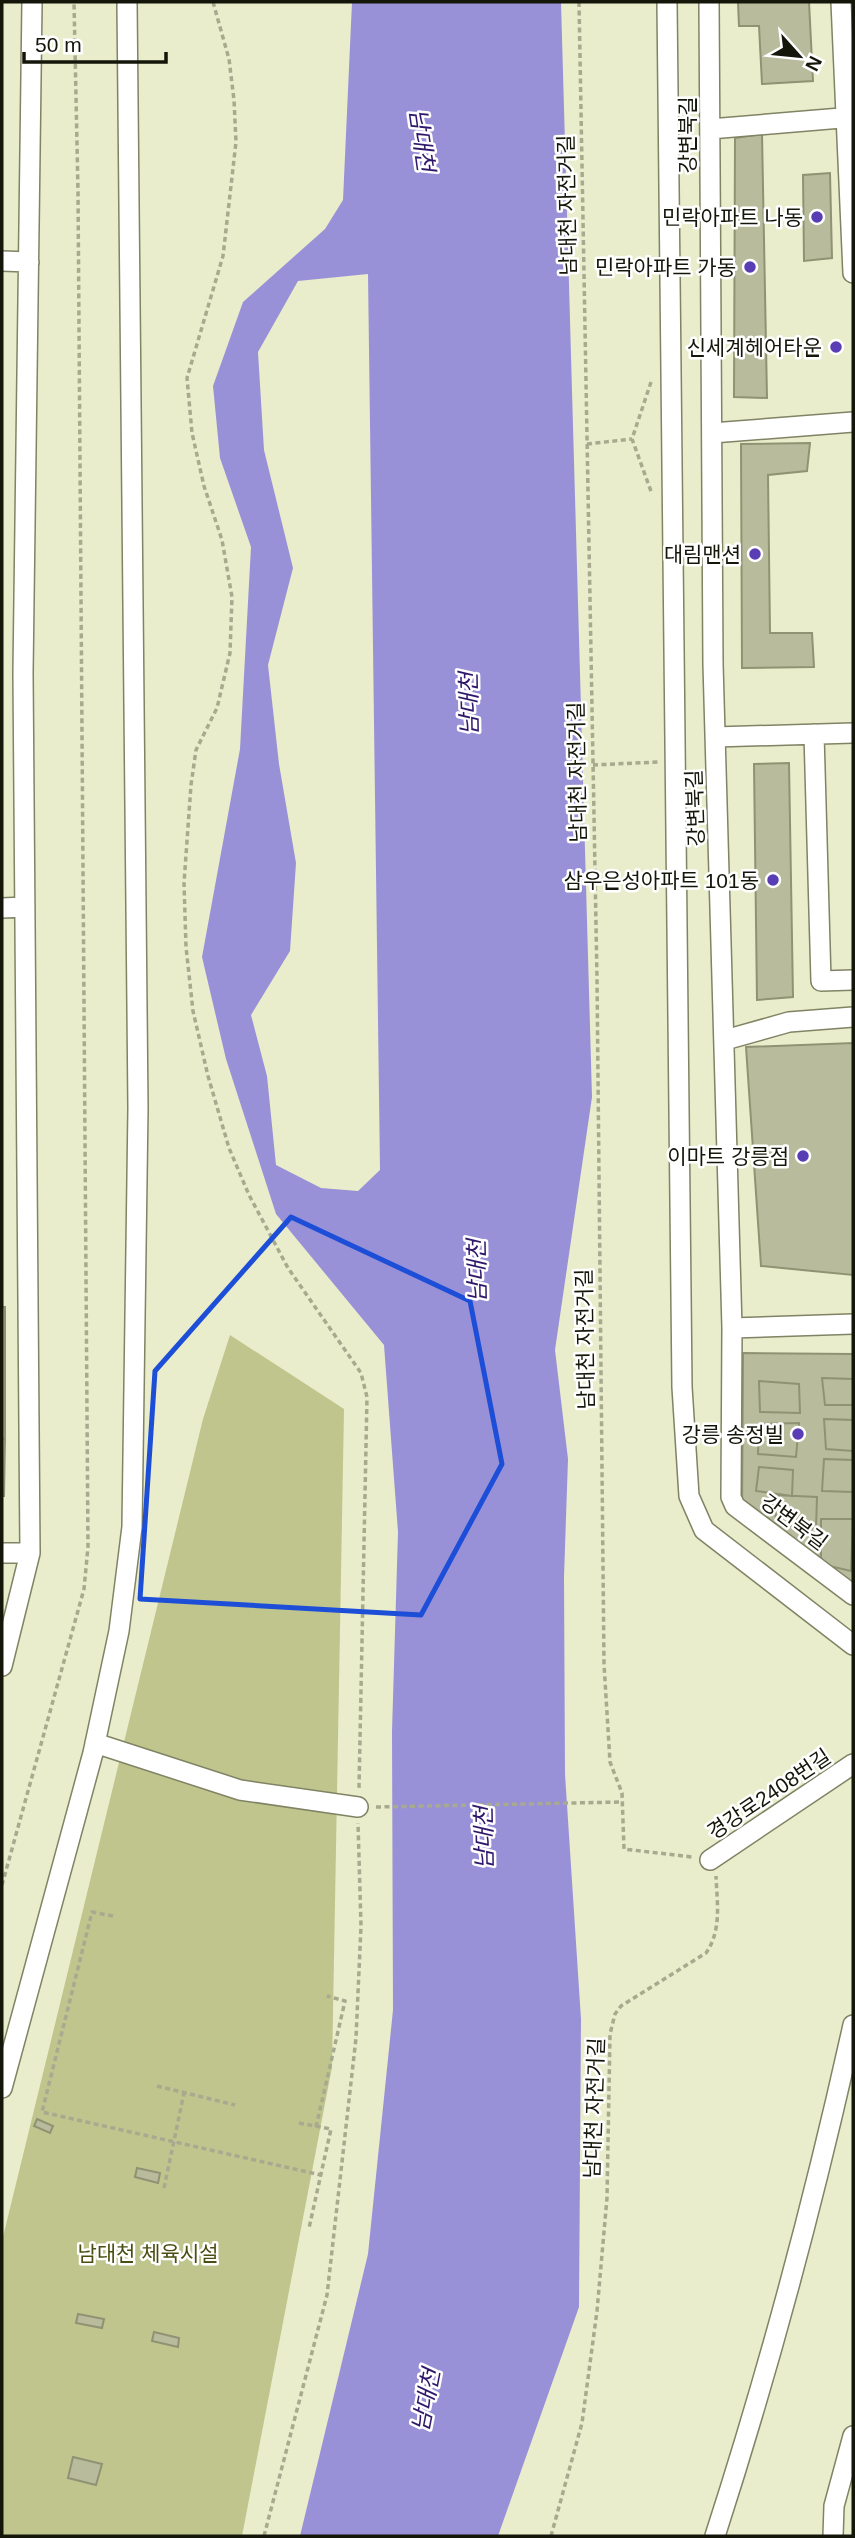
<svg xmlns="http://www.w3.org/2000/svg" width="855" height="2538" font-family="Helvetica,'Noto Sans KR',sans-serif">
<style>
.green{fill:#bfc58d}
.water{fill:#9991d8;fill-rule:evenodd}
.building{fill:#b8bc9c;stroke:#8f9373;stroke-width:2}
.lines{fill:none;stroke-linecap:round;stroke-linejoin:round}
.minor-casing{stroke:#808364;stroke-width:22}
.path{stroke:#a7aa8f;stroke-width:3.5;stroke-dasharray:5 3.5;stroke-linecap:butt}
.minor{stroke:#fff;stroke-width:19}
.marked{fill:none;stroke:#1d4ed8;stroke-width:5;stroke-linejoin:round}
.poi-dot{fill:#593db5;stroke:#fff;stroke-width:2.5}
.labels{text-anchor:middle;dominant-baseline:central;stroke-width:5;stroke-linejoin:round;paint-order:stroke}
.street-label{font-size:21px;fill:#15160a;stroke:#fff}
.poi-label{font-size:21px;fill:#15160a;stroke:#fff;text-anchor:end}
.park-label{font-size:21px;fill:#4a4e12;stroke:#fff}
.water-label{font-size:23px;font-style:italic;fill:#2f186b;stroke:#fff}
</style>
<rect width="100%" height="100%" fill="#e9edcb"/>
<!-- green -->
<path class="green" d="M230 1335 344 1409 332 2067 242 2536H2V2241L203 1419Z"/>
<!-- water -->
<path class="water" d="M352 2H561L592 1097 555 1350 568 1459 564 1577 565 1774 581 2019 579 2307 498 2536H300L368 2254 393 2010 392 1731 398 1532 384 1345 276 1214 226 1059 202 957 240 749 251 547 220 458 213 386 243 302 325 229 343 200ZM368 274 380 1170 358 1191 321 1188 276 1165 267 1076 251 1015 290 951 296 863 279 764 268 665 293 568 264 450 258 352 298 281Z"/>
<!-- building -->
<path class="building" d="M738 2H809L813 81 762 84 759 26H739Z
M762 134 767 398 734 397 735 138Z
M830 173 832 258 804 261 803 175Z
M810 443 807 471 768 475 770 633H812L814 667 742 668 741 444Z
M789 763 793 997 757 1000 754 764Z
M853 1043V1275L761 1266 746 1047Z
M2 1307H5V1439H2Z
M743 1353 853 1354V1592L742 1515Z
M822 1378 853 1379V1405H825Z
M759 1381 799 1384 800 1413 760 1412Z
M824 1419 853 1420V1451L826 1449Z
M799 1423 796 1457 758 1454 759 1424Z
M2 1439H5L4 1496H2Z
M824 1459 853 1460V1492L822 1491Z
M759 1467 793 1470 792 1496 756 1491Z
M775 1495 817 1497 816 1529 776 1525Z
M821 1519H853L851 1571 821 1564Z
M37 2119 53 2126 50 2133 34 2126Z
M137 2168 160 2173 158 2183 135 2177Z
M78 2314 104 2319 102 2328 76 2323Z
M154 2332 179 2338 178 2347 152 2341Z
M73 2457 102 2464 96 2485 68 2478Z"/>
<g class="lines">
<defs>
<path id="minor" d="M667 2 682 1387 689 1496 704 1530 853 1645
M709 2 713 664 732 1328 731 1497 735 1506 853 1595
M841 2 853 273
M710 129 853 117
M2 261 29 262
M712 433 853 422
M814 734 821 981 853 980
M715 737 853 733
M2 908 25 907
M725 1040 789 1022 853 1017
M732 1328 853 1324
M2 1553H30
M2 1666 30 1553 23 673 32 2
M95 1743 240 1790 358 1807
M710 1860 853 1764
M2 2088 93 1753 119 1631 132 1527 138 1108 127 2
M715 2536C769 2369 815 2197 853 2025
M833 2536 834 2506 853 2436"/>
</defs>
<!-- minor casing -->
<use href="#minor" class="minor-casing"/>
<!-- path -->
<path class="path" d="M213 2 229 59 234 100 236 142 223 256 187 378 192 433 204 486 222 540 232 597 230 653 217 708 196 750 191 785 184 883 186 947 193 1011 208 1076 229 1148 249 1195 288 1268 361 1373 367 1397 359 1788
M579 2 597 979 604 1664 610 1762 622 1793 624 1849 692 1857
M651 382 632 439 652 494
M587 444 632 439
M593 765 658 762
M376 1807 622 1802
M2 1885 84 1589 88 1547 78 191 74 2
M113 1916 92 1912 42 2112 321 2175
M157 2086 235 2105
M299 2123 331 2129 309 2228
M316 2127 345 2001 327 1996
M164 2188 184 2093
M264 2536 327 2295 356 2038 361 1926 358 1823
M551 2536 582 2423 597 2311 607 2198 610 2034 615 2014 621 2006 706 1953C722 1930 717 1903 716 1876"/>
<!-- minor -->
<use href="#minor" class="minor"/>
</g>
<!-- marked area -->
<path class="marked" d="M291 1217 470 1301 502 1464 421 1615 140 1599 155 1371Z"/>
<!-- markers -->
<g class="poi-dot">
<circle cx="817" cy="217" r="7"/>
<circle cx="750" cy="267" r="7"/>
<circle cx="836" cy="347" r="7"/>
<circle cx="755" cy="554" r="7"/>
<circle cx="773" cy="880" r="7"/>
<circle cx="803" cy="1156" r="7"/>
<circle cx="798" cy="1434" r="7"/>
</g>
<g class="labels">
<!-- street labels -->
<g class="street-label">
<text transform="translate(687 135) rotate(-90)">강변북길</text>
<text transform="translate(567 205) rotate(-91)">남대천 자전거길</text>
<text transform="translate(577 772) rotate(-91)">남대천 자전거길</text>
<text transform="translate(695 808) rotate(-92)">강변북길</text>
<text transform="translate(585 1339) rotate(-91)">남대천 자전거길</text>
<text transform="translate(794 1522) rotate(37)">강변북길</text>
<text transform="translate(769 1794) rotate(-34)">경강로2408번길</text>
<text transform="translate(594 2108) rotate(-88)">남대천 자전거길</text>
</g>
<!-- poi labels -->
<g class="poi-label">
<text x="803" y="217">민락아파트 나동</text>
<text x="736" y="267">민락아파트 가동</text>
<text x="822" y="347">신세계헤어타운</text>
<text x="741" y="554">대림맨션</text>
<text x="759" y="880">삼우은성아파트 101동</text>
<text x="789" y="1156">이마트 강릉점</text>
<text x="784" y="1434">강릉 송정빌</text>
</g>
<!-- park labels -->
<g class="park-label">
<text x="148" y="2253">남대천 체육시설</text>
</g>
<!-- water labels -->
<g class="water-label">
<text transform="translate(422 140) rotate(82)">남대천</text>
<text transform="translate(469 704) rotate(-91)">남대천</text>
<text transform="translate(477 1271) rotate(-91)">남대천</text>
<text transform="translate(484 1838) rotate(-91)">남대천</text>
<text transform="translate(426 2400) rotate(-79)">남대천</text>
</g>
</g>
<!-- border -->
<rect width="855" height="2538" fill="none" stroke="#15160a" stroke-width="7"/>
<!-- north arrow -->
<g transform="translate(799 56) rotate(117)" stroke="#ffffff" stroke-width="5" paint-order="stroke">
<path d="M0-5L12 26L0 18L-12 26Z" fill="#15160a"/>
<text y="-10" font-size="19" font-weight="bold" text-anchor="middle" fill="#15160a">N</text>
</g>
<!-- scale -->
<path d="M24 52v10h142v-10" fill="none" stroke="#15160a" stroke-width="3.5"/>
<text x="35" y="52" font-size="21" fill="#15160a" stroke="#ffffff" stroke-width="5" paint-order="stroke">50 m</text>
</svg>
